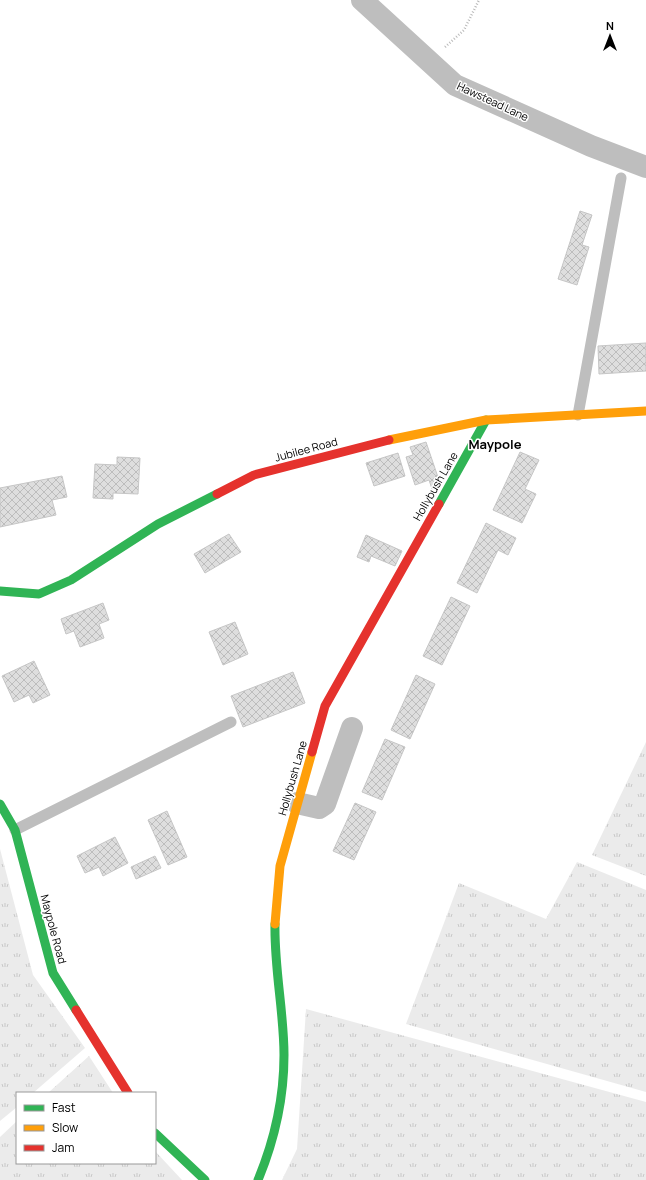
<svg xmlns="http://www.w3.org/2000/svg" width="646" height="1180" font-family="Manrope,sans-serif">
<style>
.grass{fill:url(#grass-tufts)}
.building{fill:url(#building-cross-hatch);stroke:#c6c6c6}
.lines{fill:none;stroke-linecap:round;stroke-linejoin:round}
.path{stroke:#b9b9b9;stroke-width:2.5;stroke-dasharray:1 2;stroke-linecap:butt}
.lane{stroke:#bebebe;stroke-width:11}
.street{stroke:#bebebe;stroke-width:22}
.fast{stroke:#30b455;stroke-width:9}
.slow{stroke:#ff9f0a;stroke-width:9}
.jam{stroke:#e5322d;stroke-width:9}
.labels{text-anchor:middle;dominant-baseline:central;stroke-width:3;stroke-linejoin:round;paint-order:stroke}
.street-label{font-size:11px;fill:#000;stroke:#fff}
.quarter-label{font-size:13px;font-weight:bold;fill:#000;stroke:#fff}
</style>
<defs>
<pattern id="grass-tufts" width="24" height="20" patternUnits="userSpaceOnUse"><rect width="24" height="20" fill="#ebebeb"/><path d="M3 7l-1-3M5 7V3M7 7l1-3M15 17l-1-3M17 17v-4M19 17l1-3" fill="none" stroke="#c8c8c8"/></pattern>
<pattern id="building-cross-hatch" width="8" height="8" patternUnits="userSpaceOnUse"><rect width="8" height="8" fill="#dedede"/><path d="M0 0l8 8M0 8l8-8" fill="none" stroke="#bdbdbd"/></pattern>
</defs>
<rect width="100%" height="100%" fill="#fff"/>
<!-- grass -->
<path class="grass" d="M646 742V876L592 855Z
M0 849 33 975 85 1048 33 1093H17V1107L0 1121Z
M577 862 646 890V1092L406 1024 459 883 546 919Z
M306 1009 646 1102V1180H282L297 1149Z
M89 1056 113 1093H48Z
M17 1121V1163H155V1151L182 1180H0V1137Z"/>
<!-- building -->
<path class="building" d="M580 211 592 215 582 245 589 247 577 285 558 279Z
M646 343V371L599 374 598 346Z
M426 442 441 486 432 489 429 480 415 485 406 457 413 455 410 447Z
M520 452 539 460 525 489 536 494 522 523 493 510Z
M398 453 405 476 374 486 366 463Z
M117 457 140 458 138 494 113 493V499L93 498 95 464 117 465Z
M62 476 67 497 52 500 56 515 0 527V488Z
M486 523 516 538 508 555 498 550 477 593 457 583Z
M229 534 241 552 205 573 194 554Z
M366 535 402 551 395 566 371 556 369 562 357 557Z
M451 597 470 606 442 665 423 656Z
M103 603 109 620 99 624 104 638 80 647 74 631 66 634 61 619Z
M235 622 248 654 223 665 209 632Z
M34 661 50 695 33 703 29 695 14 702 2 676Z
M293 672 305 703 243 727 231 696Z
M416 675 435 684 410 739 391 730Z
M385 739 405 747 382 800 362 792Z
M355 803 376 812 354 860 333 851Z
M167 811 187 857 168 865 148 820Z
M115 837 128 863 103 876 99 867 85 873 77 856Z
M155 856 161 868 136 879 131 867Z"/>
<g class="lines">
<!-- path -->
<path class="path" d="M445 47 464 30 479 0"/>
<!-- lane -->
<path class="lane" d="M578 415 621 178
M15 830 231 722"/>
<!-- street -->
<path class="street" d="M362 0 455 85 591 146 646 167
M297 803 319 808 325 804 352 728"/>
<!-- fast -->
<path class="fast" d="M439 504 486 420
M0 591 39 594 71 580 158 524 217 494
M0 804 15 830 53 973 76 1010
M155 1133 205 1180
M258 1180C275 1139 284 1100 284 1055 284 1012 274 968 275 924"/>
<!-- slow -->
<path class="slow" d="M389 440 486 420 646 411
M275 924 280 866 312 752"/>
<!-- jam -->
<path class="jam" d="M217 494 254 475 389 440
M312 752 325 706 439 504
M76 1010 128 1093"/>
</g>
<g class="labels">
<!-- street labels -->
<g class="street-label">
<text transform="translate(493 101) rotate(25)">Hawstead Lane</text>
<text transform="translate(306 449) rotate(-15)">Jubilee Road</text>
<text transform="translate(435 486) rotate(-60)">Hollybush Lane</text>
<text transform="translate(292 778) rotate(-74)">Hollybush Lane</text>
<text transform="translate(54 929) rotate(75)">Maypole Road</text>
</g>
<!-- quarter labels -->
<g class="quarter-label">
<text x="495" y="444">Maypole</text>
</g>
</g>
<!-- legend -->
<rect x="16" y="1092" width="140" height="72" fill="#ffffff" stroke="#999999"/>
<rect x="24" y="1105" width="20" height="6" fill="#30b455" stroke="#999999"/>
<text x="52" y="1112" font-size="12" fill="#000000">Fast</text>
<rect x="24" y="1125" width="20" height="6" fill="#ff9f0a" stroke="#999999"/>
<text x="52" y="1132" font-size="12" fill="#000000">Slow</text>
<rect x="24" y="1145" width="20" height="6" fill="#e5322d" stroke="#999999"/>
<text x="52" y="1152" font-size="12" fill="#000000">Jam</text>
<!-- north arrow -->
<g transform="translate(610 36)" stroke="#ffffff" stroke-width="3" paint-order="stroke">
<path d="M0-3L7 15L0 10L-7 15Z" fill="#000000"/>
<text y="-6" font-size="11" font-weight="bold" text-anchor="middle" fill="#000000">N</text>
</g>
</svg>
